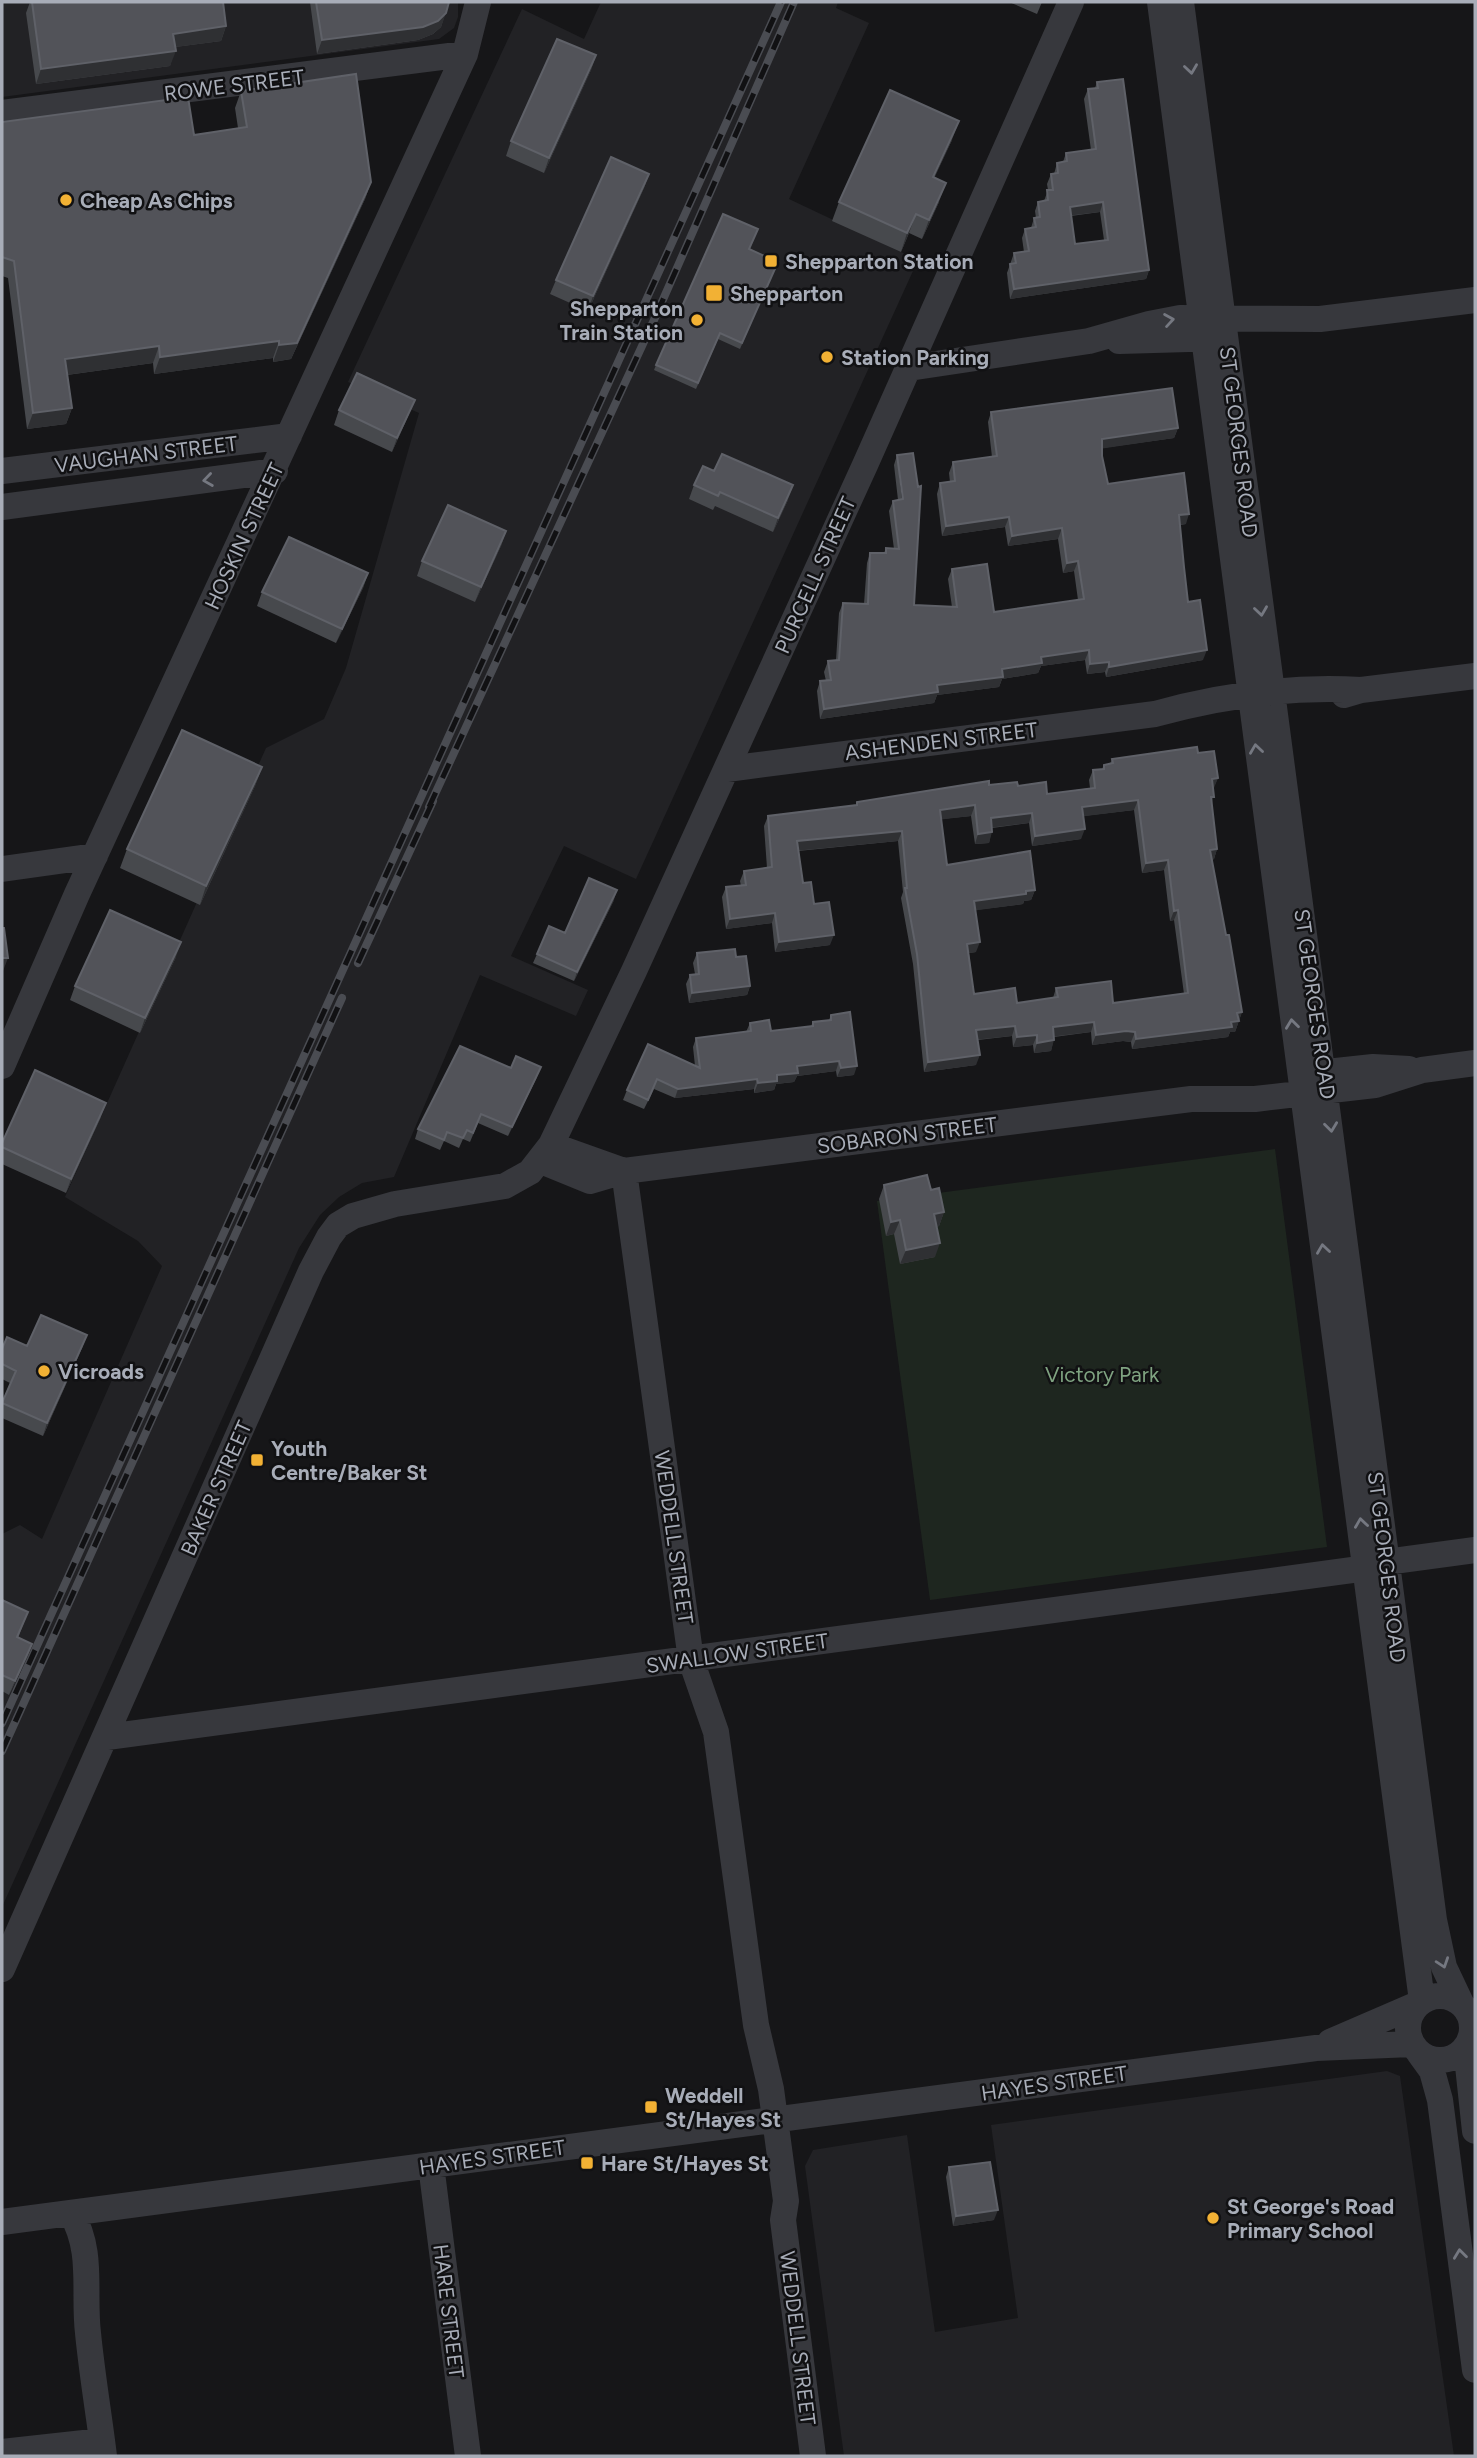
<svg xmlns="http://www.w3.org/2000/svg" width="1477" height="2458" font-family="Figtree,sans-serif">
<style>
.built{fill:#222225}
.green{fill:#1e261f}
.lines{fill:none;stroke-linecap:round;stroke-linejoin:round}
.minor{stroke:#37383d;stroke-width:26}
.rail-casing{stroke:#4a4c52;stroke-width:8}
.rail{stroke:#111113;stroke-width:5;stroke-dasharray:16;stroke-linecap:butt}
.wall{fill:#47494d;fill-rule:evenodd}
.shaded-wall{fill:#2f3033}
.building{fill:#525359;stroke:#5f6168;stroke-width:2;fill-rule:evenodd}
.oneway{stroke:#757881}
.poi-dot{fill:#f2b134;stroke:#111113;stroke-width:2.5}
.labels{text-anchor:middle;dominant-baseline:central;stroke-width:5;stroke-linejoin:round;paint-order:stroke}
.street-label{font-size:21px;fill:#a8adb8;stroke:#111113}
.poi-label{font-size:21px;font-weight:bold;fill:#a8adb8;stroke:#111113;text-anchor:start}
.park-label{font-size:21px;fill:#7fa381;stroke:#111113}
</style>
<rect width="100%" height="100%" fill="#161618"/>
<!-- built -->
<path class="built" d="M2 2H458V17L454 28 439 39 2 97Z
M601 2H838L836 8 869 23 789 199 918 260 636 879 564 846 511 956 588 990 576 1016 480 975 394 1177 362 1183 339 1197 320 1215 299 1248 2 1907V1534L20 1525 42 1539 162 1266 138 1241 65 1197 266 748 324 719 346 668 419 413 348 382 522 9 584 39Z
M1387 2071 1400 2076 1454 2456H844L805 2166 813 2150 907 2135 935 2332 1018 2318 991 2125Z"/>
<!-- green -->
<path class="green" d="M1275 1149 1327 1547 930 1600 877 1201Z"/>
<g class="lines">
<!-- minor -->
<path class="minor" d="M1160 2 1422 2001
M1181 2 1434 1920 1444 1967 1461 2003
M2 113 465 54
M1119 341 1224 338
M909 368 1089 341 1149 324 1180 318 1320 319 1475 300
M2 471 289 436
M2 507 275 471
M1344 695 1361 690 1475 676
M727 769 1155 714C1223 695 1291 686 1361 690
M2 869 95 856
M2 1066 77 894 465 54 478 2
M1308 1074 1373 1067 1409 1069
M551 1145 624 1171
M541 1161 590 1181 624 1171 1191 1099H1255L1375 1085 1422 1070 1475 1063
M624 1171 691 1660 716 1732 756 2025 771 2089 786 2201 783 2220 813 2456
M107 1737 1367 1568 1386 1562 1475 1550
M2 1969 311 1271 329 1237 338 1225 353 1216 395 1204 505 1186 530 1172 551 1145 634 971 865 465 1071 2
M1408 2028a32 32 0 1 1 64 0a32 32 0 1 1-64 0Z
M1330 2042 1418 2004
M1466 2047 1475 2131
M1419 2053 1432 2071 1440 2100 1475 2370
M431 2165 468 2456
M71 2213C94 2251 83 2292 88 2333 92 2374 99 2415 104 2456
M2 2222 1316 2048 1412 2044
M2 2452 102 2441"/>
<defs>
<path id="rail" d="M429 807 654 320 794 2
M358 963 433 801
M2 1723 781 2
M2 1751 342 998"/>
</defs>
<!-- rail casing -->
<use href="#rail" class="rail-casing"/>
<!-- rail -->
<use href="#rail" class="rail"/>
</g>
<!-- wall -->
<path class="wall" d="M30 2H223L226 26 221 41 175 47 170 66 36 84 26 13Z
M310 2H449L441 27 433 34 418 40 317 54Z
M1009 2H1042L1037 14Z
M596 55 591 70 544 173 506 156 511 141Z
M1097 82 1149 270 1146 279 1010 299 1007 273 1014 253 1024 252 1022 238 1025 229 1031 228 1034 218H1036L1035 211 1038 202 1044 201 1048 190 1047 184 1051 174H1054L1057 163 1063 162 1066 153 1091 150 1084 99 1088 89 1095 88ZM1100 212 1104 240 1075 244 1071 216Z
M241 91 371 182 365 199 291 359 273 362V358L154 374 153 363 67 375 72 408 66 424 27 429 8 278 2 276V122L194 135 238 128 235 108Z
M952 140 934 178 939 202 922 239 909 233 901 252 832 221 839 202Z
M649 174 644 188 588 311 550 294 556 280Z
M749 249 778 262 740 349 718 339 696 389 654 370 656 365Z
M339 410 409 414 392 452 334 425Z
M991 412 1178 428 1174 438 1102 448V456L1108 484 1186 524 1180 525 1184 567 1188 602 1203 660 1106 677 1105 672 1087 674 1085 660 1041 666 1038 673 1002 679 999 687 937 695 934 703 820 719 817 691 820 681H826L824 672 828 661 836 660 839 613 843 603 864 604 867 563 870 553H884L886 548 894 549 889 511 893 501 898 500 894 465 897 455 914 605 952 607 948 579 952 569 994 612 1078 600 1074 571 1063 573 1058 539 1008 546 1005 527 942 536 937 494 940 483 950 482 949 473 953 462 992 457 988 422Z
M694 485 788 500 773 532 715 506 713 510 689 499Z
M506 531 501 546 475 602 417 576 422 561Z
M368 573 363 588 336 643 257 606 262 592Z
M1198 753 1218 778 1213 788 1212 805 1217 849 1214 859 1212 860 1226 935 1242 1012 1235 1032H1230L1228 1037 1132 1049 1131 1042 1123 1041 1092 1045 1091 1032 1054 1037 1051 1051 1034 1053 1033 1045 1013 1047 1012 1036 978 1040 976 1065 924 1072 913 964 901 898 903 892 898 841 798 851 803 883 814 904 830 945 775 952 772 923 726 929 722 897 726 887 741 886 740 881 744 871 767 868 764 826 768 816 856 805 857 802 989 785 1018 786 1047 794 1090 788 1089 780 1093 770 1102 769 1104 765 1110 764 1112 759ZM1134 810 1142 873 1164 870 1170 921 1174 920 1184 994 1113 1003 1056 988 1053 998 1017 1003 974 994 969 953 976 952 975 910 1023 904 1024 901 1031 900 1035 890 947 865 941 819 971 816 975 844 989 843 992 828 1029 823 1032 846 1081 839 1083 816Z
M262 767 255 786 200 905 120 868 127 849Z
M614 900 574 981 533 963 537 954Z
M697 953 736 957 750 986 747 995 689 1003 686 984 690 975 695 974 693 963Z
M176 957 140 1033 70 1000 75 986Z
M831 1015 854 1075 837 1077 836 1071 797 1076 794 1082 776 1084 774 1090 754 1093V1089L675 1098 654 1089 644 1109 623 1100 627 1090 695 1066 693 1047 696 1038 746 1032 750 1023 771 1031 811 1026 813 1022 829 1020Z
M511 1068 537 1077 508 1136 478 1123 470 1142 463 1139 459 1148 444 1141 440 1150 415 1139 418 1129Z
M101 1117 66 1193 2 1164V1143Z
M884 1185 931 1190 944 1212 939 1226 936 1227 935 1257 900 1264 894 1234 886 1236 879 1199Z
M87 1335 82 1348 43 1436 2 1418V1403L10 1383 2 1379V1349L27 1346Z
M2 1600 28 1612 18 1638 32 1644 27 1658 9 1695 2 1691Z
M949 2167 994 2220 953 2226 946 2177Z"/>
<!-- shaded-wall -->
<path class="shaded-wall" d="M446 13 441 27 433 34 418 40 317 54 322 40Z
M226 26 221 41 168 48 173 34Z
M176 51 170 66 36 84 41 69Z
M596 55 591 70 544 173 549 158Z
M959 121 952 140 926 196 933 177Z
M649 174 644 188 588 311 593 296Z
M371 182 365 199 291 359 273 362 279 345Z
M946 183 939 202 922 239 929 220Z
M1103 202 1100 212 1066 216 1070 207Z
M916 214 909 233 901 252 907 233Z
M1149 270 1146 279 1010 299 1014 289Z
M279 341 273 358 154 374 160 357Z
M159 346 153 363 59 376 65 359Z
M415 400 409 414 392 452 397 438Z
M72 408 66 424 27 429 33 413Z
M1178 428 1174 438 1099 449 1102 439Z
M793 485 788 500 773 532 778 518Z
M1189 514 1186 524 1175 525 1179 515Z
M1009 517 1005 527 942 536 946 526Z
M1062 528 1058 539 1008 546 1012 536Z
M506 531 501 546 475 602 481 587Z
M1078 561 1074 571 1063 573 1067 563Z
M368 573 363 588 336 643 342 629Z
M1089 650 1085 660 1041 666 1038 673 1002 679 999 687 937 695 934 703 820 719 824 709 937 685 1002 669 1041 657Z
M1207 650 1203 660 1106 677 1109 667Z
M1109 662 1105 672 1087 674 1090 664Z
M262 767 255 786 200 905 206 886Z
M1218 778 1214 788 1208 789 1212 779Z
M1138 800 1134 810 1078 817 1082 807Z
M975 805 971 816 937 820 940 810Z
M1032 813 1029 823 988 828 991 818Z
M1085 829 1081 839 1032 846 1035 836Z
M902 831 898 841 794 851 797 841Z
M992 832 989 843 975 844 978 834Z
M1217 849 1214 859 1206 860 1210 850Z
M1168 860 1164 870 1142 873 1146 863Z
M617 890 614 900 574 981 577 972Z
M1035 890 1031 900 1024 901 1023 904 971 911 974 901Z
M1178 910 1174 920 1170 921 1174 911Z
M775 913 772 923 726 929 730 919Z
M834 935 830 945 775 952 779 942Z
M181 942 176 957 140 1033 145 1018Z
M980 942 976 952 964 954 967 944Z
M2 958H8L3 971H2Z
M750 986 747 995 689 1003 692 993Z
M1242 1012 1235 1032H1230L1228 1037 1132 1049 1136 1039 1231 1022 1237 1013Z
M1094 1022 1091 1032 1049 1037 1053 1027Z
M1015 1026 1012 1036 973 1040 976 1030Z
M1126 1031 1135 1032 1131 1042 1123 1041 1092 1045 1096 1035Z
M1037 1035 1033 1045 1013 1047 1017 1037Z
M1054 1040 1051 1051 1034 1053 1037 1043Z
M980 1055 976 1065 924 1072 928 1062Z
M839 1061 836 1071 797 1076 794 1082 776 1084 774 1090 754 1093 758 1083 797 1066Z
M857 1066 854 1075 837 1077 841 1068Z
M541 1067 537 1077 508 1136 512 1127Z
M757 1079 754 1089 675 1098 678 1089Z
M106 1103 101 1117 66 1193 71 1179Z
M944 1212 939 1226 928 1228 934 1214Z
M900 1220 894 1234 886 1236 891 1222Z
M940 1243 935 1257 900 1264 906 1250Z
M87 1335 82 1348 43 1436 47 1423Z
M32 1644 27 1658 9 1695 15 1681Z
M998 2210 994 2220 953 2226 956 2216Z"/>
<!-- building -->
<path class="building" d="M32 2H223L226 26 173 34 176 51 41 69Z
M316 2H449L446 13 438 21 423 27 322 40Z
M557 39 596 55 549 158 511 141Z
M356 74 371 182 297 343 279 345V341L160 357 159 346 65 359 72 408 33 413 14 261 2 257V122L188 97 194 135 247 127 241 91Z
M1123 79 1149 270 1014 289 1010 264 1016 263 1014 253 1029 251 1025 229 1036 227 1034 218 1040 217 1038 202 1048 200 1047 190H1053L1051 174 1058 173 1057 163 1067 161 1066 153 1096 149 1088 89 1098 88 1097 82ZM1103 202 1108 240 1075 244 1070 207Z
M890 90 959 121 933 177 946 183 929 220 916 214 907 233 839 202Z
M611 157 649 174 593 296 556 280Z
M723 214 758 229 749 249 778 262 742 343 720 333 698 383 656 365Z
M357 373 415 400 397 438 339 410Z
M1172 388 1178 428 1102 439V456L1108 484 1184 473 1189 514 1179 515 1184 567 1188 602 1200 600 1207 650 1109 667V662L1090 664 1089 650 1041 657 1042 663 1002 669 1003 677 937 685 938 692 824 709 820 681 831 680 828 661 839 660 843 603 868 604 870 553H886V548L899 549 893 501 903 499 897 455 913 453 918 487 921 486 914 605 957 607 952 569 987 564 994 612 1084 599 1078 561 1067 563 1062 528 1012 536 1009 517 946 526 940 483 955 481 953 462 997 456 991 412Z
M722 454 793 485 778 518 720 492 718 496 694 485 703 466 714 471Z
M448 505 506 531 481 587 422 561Z
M289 537 368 573 342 629 262 592Z
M182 730 262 767 206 886 127 849Z
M1197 747 1198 753 1214 751 1218 778 1212 779 1214 797H1211L1217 849 1210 850 1226 935H1229L1242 1012 1237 1013 1239 1021 1231 1022 1232 1027 1136 1039 1135 1032 1126 1031 1096 1035 1094 1022 1053 1027 1054 1040 1037 1043V1035L1017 1037 1015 1026 976 1030 980 1055 928 1062 917 954 905 888H907L902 831 797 841 803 883 811 882 814 904 829 902 834 935 779 942 775 913 730 919 726 887 746 885 744 871 772 867 768 816 857 805V802L989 781V785L1017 782 1018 786 1046 782 1047 794 1095 788 1093 770 1104 769V765L1113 763 1112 759ZM1138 800 1146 863 1168 860 1174 911 1178 910 1188 993 1113 1003 1111 981 1056 988 1058 997 1017 1003 1015 988 974 994 967 944 980 942 974 901 1026 894V891L1035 890 1030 851 947 865 940 810 975 805 978 834 992 832 991 818 1032 813 1035 836 1085 829 1082 807Z
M589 878 617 890 577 972 537 954 549 926 565 933Z
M110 910 181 942 145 1018 75 986Z
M2 928H4L8 958H2Z
M735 949 736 957 746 956 750 986 692 993 690 975 699 974 697 953Z
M850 1012 857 1066 841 1068 839 1061 797 1066 798 1073 777 1075V1081L758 1083 757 1079 678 1089 657 1079 648 1100 627 1090 648 1044 700 1068 696 1038 751 1031 750 1023 769 1020 771 1031 813 1026V1022L831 1020V1015Z
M460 1046 511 1068 516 1056 541 1067 512 1127 481 1114 473 1133 467 1130 463 1138 447 1132 444 1140 418 1129Z
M35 1070 106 1103 71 1179 2 1147V1143Z
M927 1175 931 1190 939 1188 944 1212 934 1214 940 1243 906 1250 900 1220 891 1222 884 1185Z
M41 1315 87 1335 47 1423 2 1403 16 1371 2 1364V1349L7 1337 27 1346Z
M2 1600 28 1612 17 1637 32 1644 15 1681 2 1675Z
M990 2162 998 2210 956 2216 949 2167Z"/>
<!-- one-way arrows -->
<defs><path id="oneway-chevron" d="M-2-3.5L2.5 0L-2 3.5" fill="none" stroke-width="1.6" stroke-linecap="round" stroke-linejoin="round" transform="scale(1.75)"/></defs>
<g class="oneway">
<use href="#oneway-chevron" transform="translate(1191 69) rotate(82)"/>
<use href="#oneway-chevron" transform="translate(1169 320) rotate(-9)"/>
<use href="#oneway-chevron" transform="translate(208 480) rotate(172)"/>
<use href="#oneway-chevron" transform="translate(1261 611) rotate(82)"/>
<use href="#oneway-chevron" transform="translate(1256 749) rotate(-98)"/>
<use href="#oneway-chevron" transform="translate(1292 1024) rotate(-97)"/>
<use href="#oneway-chevron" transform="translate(1331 1127) rotate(83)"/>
<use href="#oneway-chevron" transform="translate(1323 1249) rotate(-98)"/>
<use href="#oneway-chevron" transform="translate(1361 1523) rotate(-98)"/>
<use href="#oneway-chevron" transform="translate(1443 1963) rotate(71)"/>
<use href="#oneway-chevron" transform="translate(1460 2254) rotate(-97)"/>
</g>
<!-- markers -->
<g class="poi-dot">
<circle cx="66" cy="200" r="7"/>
<rect x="764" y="254" width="14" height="14" rx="3.5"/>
<rect x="705" y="284" width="18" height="18" rx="3.5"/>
<circle cx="697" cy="320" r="7"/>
<circle cx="827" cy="357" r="7"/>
<circle cx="44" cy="1371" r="7"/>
<rect x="250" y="1453" width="14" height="14" rx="3.5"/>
<rect x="644" y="2100" width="14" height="14" rx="3.5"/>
<rect x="580" y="2156" width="14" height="14" rx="3.5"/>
<circle cx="1213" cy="2218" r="7"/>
</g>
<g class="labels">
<!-- street labels -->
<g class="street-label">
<text transform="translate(234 85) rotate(-7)">ROWE STREET</text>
<text transform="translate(1239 442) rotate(83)">ST GEORGES ROAD</text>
<text transform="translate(146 454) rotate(-7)">VAUGHAN STREET</text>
<text transform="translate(244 536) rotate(-65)">HOSKIN STREET</text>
<text transform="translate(815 575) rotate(-66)">PURCELL STREET</text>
<text transform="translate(941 741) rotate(-7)">ASHENDEN STREET</text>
<text transform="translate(1315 1004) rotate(82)">ST GEORGES ROAD</text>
<text transform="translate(907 1135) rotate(-7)">SOBARON STREET</text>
<text transform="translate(216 1488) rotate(-66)">BAKER STREET</text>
<text transform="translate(674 1537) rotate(82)">WEDDELL STREET</text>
<text transform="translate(1387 1567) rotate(83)">ST GEORGES ROAD</text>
<text transform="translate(737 1653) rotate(-8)">SWALLOW STREET</text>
<text transform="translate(1054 2083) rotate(-8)">HAYES STREET</text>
<text transform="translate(492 2157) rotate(-8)">HAYES STREET</text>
<text transform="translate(449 2311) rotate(83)">HARE STREET</text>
<text transform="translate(798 2338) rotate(83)">WEDDELL STREET</text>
</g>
<!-- poi labels -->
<g class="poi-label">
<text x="80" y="200">Cheap As Chips</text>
<text x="785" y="261">Shepparton Station</text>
<text x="730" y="293">Shepparton</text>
<text x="683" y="308" text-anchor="end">Shepparton<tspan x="683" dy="24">Train Station</tspan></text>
<text x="841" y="357">Station Parking</text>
<text x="58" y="1371">Vicroads</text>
<text x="271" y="1448">Youth<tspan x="271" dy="24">Centre/Baker St</tspan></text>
<text x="665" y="2095">Weddell<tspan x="665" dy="24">St/Hayes St</tspan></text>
<text x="601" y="2163">Hare St/Hayes St</text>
<text x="1227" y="2206">St George's Road<tspan x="1227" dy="24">Primary School</tspan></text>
</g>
<!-- park labels -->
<g class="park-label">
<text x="1102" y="1374">Victory Park</text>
</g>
</g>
<!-- border -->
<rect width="1477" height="2458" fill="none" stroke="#a8adb8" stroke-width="7"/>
</svg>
